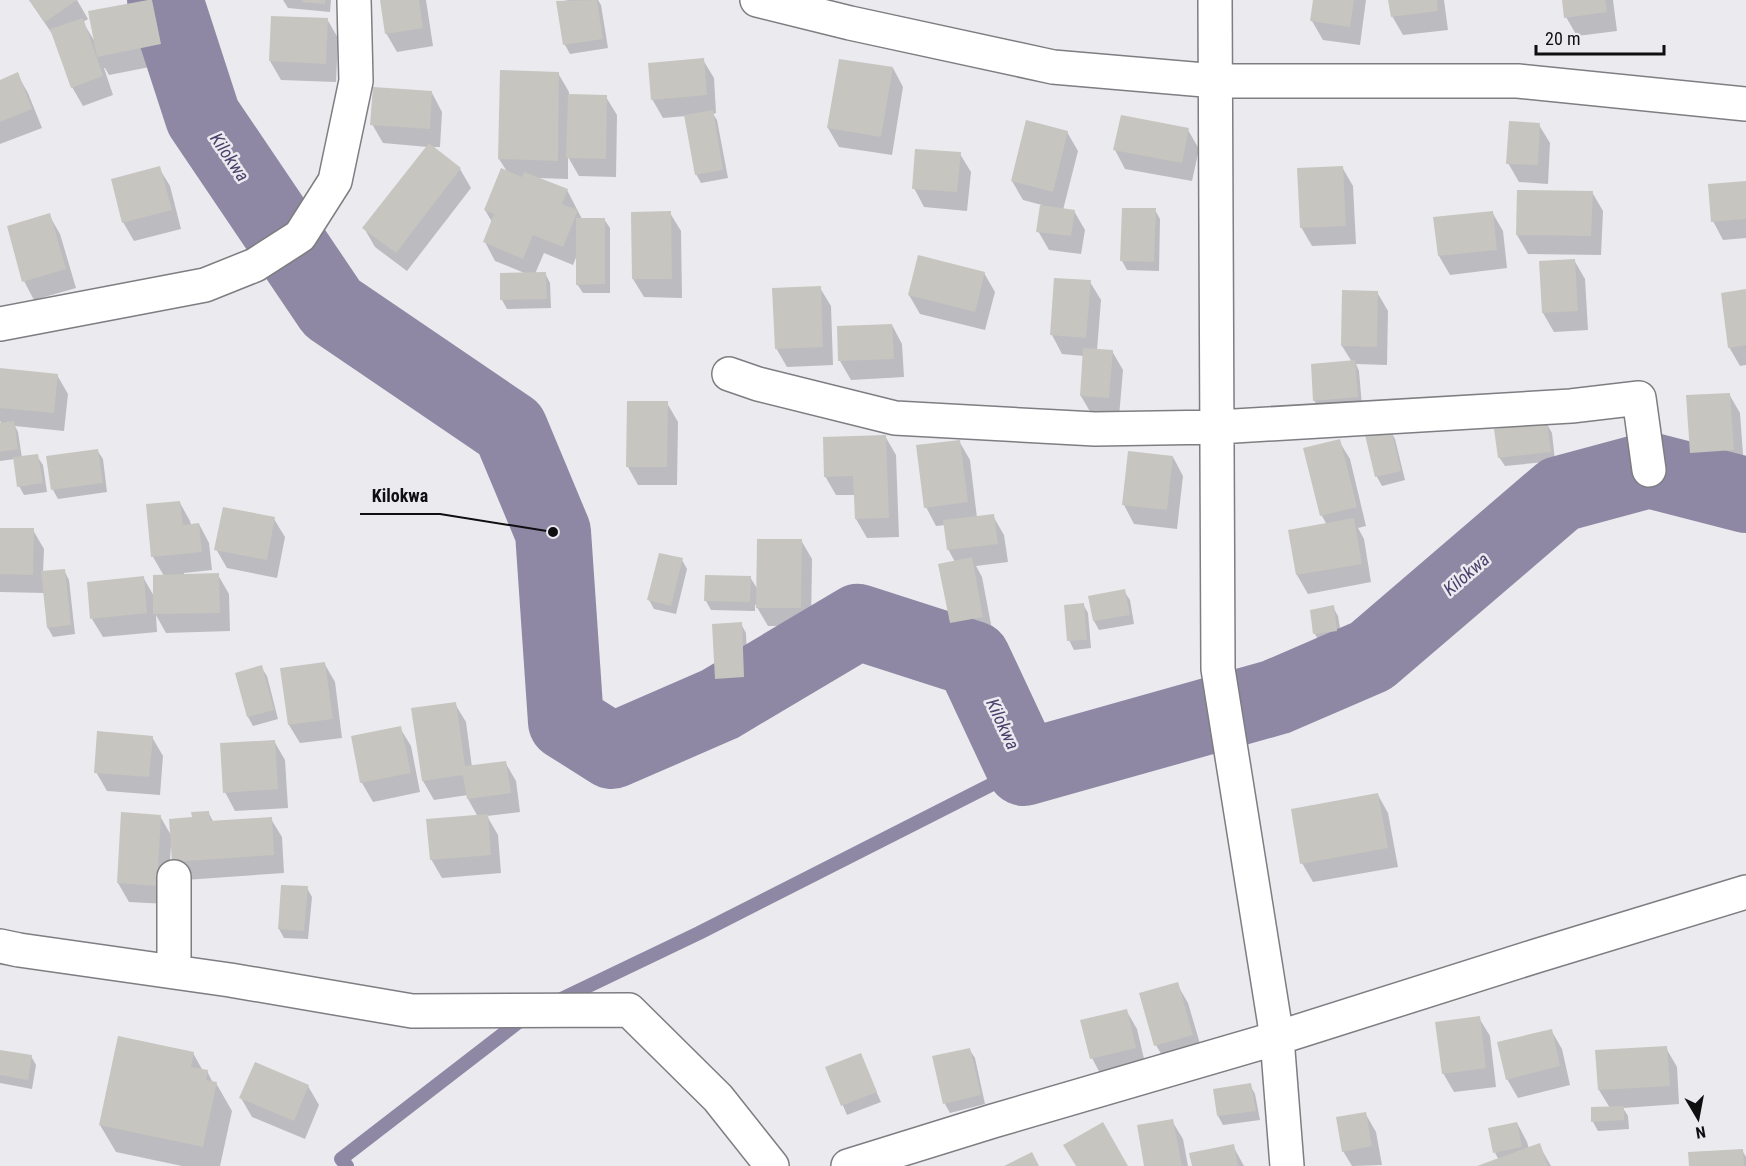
<svg xmlns="http://www.w3.org/2000/svg" width="1746" height="1166" font-family="'Roboto Condensed',sans-serif">
<style>
.shadow{fill:#0003}
.lines{fill:none;stroke-linecap:round;stroke-linejoin:round}
.stream{stroke:#8e88a4;stroke-width:14}
.river{stroke:#8e88a4;stroke-width:76}
.building{fill:#c7c5c0}
.street-casing{stroke:#7e7d82;stroke-width:36}
.street{stroke:#fff;stroke-width:33}
.labels{text-anchor:middle;dominant-baseline:central;stroke-width:5;stroke-linejoin:round;paint-order:stroke}
.water-label{font-size:18px;font-style:italic;fill:#4c416c;stroke:#ebeaef}
.leader{fill:none;stroke:#0f0e10;stroke-width:2}
.callout-dot{fill:#0f0e10;stroke:#ebeaef;stroke-width:2}
.callout-label{font-size:18px;text-anchor:middle;font-weight:bold;fill:#0f0e10;stroke:#ebeaef;stroke-width:5;stroke-linejoin:round;paint-order:stroke}
</style>
<rect width="100%" height="100%" fill="#ebeaef"/>
<!-- shadow -->
<path class="shadow" d="M29 0H77L88 19 83 22 95 42 151 1 162 20 170 63 109 75 105 68H104L113 95 83 106 72 87 55 38Z
M283 0H331L330 12 288 8Z
M381 0H426L433 46 397 52 386 33Z
M569 0H598L601 5 608 48 570 54 565 45 558 2Z
M1314 0H1366L1360 45 1323 40 1312 21Z
M1390 0H1444L1448 30 1403 35 1392 16Z
M1564 0H1613L1617 31 1577 36 1566 17Z
M327 19 338 38 336 82 281 80 270 61Z
M703 60 714 78 716 113 713 114 717 120 728 178 701 183 696 174 686 116 663 118 652 99Z
M893 68 903 87 892 155 839 147 828 128Z
M558 73 569 92V96L606 97 617 115 616 177 579 176 568 157V179L537 178 567 190 582 219H604L610 228V293H583L577 284V255L573 265 544 253 535 274 545 273 550 283 551 308 507 309 502 300 527 274 495 261 485 242 492 222 485 210 508 173 499 159Z
M17 74 28 93 42 128 0 144V81Z
M432 93 442 112 440 147H431L460 169 471 188 407 271 375 247 364 228 428 147 383 143 372 124Z
M1539 125 1550 143 1548 184 1519 182 1508 163Z
M1188 130 1199 149 1192 181 1125 169 1115 150Z
M1067 132 1078 151 1063 210 1074 211 1085 230 1081 254 1049 250 1038 231 1042 205 1023 200 1012 181Z
M960 154 971 172 967 211 924 207 914 188Z
M1342 167 1353 186 1356 244 1312 246 1301 227Z
M159 168 170 186 181 229 134 241 123 222Z
M1746 182V238L1723 240 1713 221Z
M1592 192 1603 211 1601 255 1528 254 1517 235Z
M1155 210 1160 219 1159 271 1127 270 1122 261Z
M1492 212 1503 231 1507 268 1450 275 1439 256Z
M670 213 681 231 682 298 644 297 633 279Z
M49 215 60 234 76 288 34 300 24 281Z
M1574 260 1585 279 1588 330 1554 332 1543 313 1540 262Z
M984 273 995 292 985 330 920 314 909 295Z
M1090 282 1101 300 1097 350 1112 351 1123 370 1119 417 1092 415 1081 396 1084 356 1062 354 1052 335Z
M820 288 831 306 833 365 787 367 776 348Z
M1746 291V365L1740 366 1729 347Z
M1377 292 1388 311 1387 365 1356 364 1359 371 1362 406 1319 409 1314 400 1352 362 1342 346Z
M892 325 902 344 904 377 851 380 840 361Z
M0 370 57 375 68 394 64 431 15 426 18 432 22 458 37 456 43 465 47 492 24 495 19 486 15 459 0 461V425H2L0 421Z
M1729 394 1740 413 1744 468 1702 471 1691 452Z
M667 403 678 422 677 485H638L628 467Z
M1547 424 1552 433 1555 461 1505 466 1499 457Z
M1390 430 1395 439 1405 480 1382 486 1377 477 1367 436Z
M885 436 896 455 899 537 867 538 856 519 855 495H836L825 476Z
M959 441 970 460 977 518 993 516 1004 535 1008 562 976 566 982 577 993 635 962 641 951 622 955 562 948 549 945 525 936 526 926 507Z
M1339 441 1350 459 1366 526 1358 528 1364 539 1371 582 1308 594 1297 575 1290 531 1327 525 1322 516 1305 449Z
M97 450 103 459 107 492 58 499 53 490Z
M1173 457 1183 476 1177 529 1134 524 1124 505Z
M180 503 190 521 191 525 199 524 209 543 212 570 184 573V576L218 575 229 594 230 631 166 633 156 615 157 632 103 637 92 619 143 577 155 598 164 576 153 557Z
M274 519 285 537 277 578 227 568 216 549Z
M0 529 33 530 44 549 43 572 64 570 69 580 75 634 53 637 48 628 44 593 0 592Z
M801 540 812 559 811 626H768L755 604V611L711 610 706 601 750 577 758 590Z
M682 560 687 569 676 614 654 609 649 600Z
M1124 591 1130 600 1134 624 1099 630 1094 621Z
M1083 604 1088 613 1091 648 1074 650 1069 640Z
M1333 607 1338 616 1342 640 1320 643 1315 634Z
M741 624 746 633 748 686 721 687 716 678Z
M324 663 335 682 342 738 300 743 289 725Z
M261 667 267 676 278 719 253 726 248 717Z
M455 704 466 722 472 767 505 762 516 781 520 812 487 816 498 835 501 873 442 878 431 859 478 817 468 799V795L434 800 423 781Z
M400 728 411 746 420 792 373 802 362 783 352 737Z
M152 737 163 756 160 795 107 791 96 772Z
M274 741 285 760 288 808 235 811 225 792Z
M1378 795 1388 813 1398 867 1313 882 1302 863Z
M208 812 214 823 271 819 282 837 284 873 185 880 174 861 173 845H171L167 904 129 902 118 883 160 816 172 837Z
M307 888 312 897 308 939 284 938 279 929Z
M1177 984 1188 1003 1203 1054 1167 1064 1156 1045Z
M1126 1010 1137 1029 1146 1067 1102 1077 1092 1058Z
M1479 1018 1490 1036 1496 1087 1454 1092 1443 1073Z
M1551 1030 1562 1049 1570 1085 1518 1098 1507 1079Z
M1666 1048 1677 1067 1679 1104 1623 1108 1628 1116 1629 1129 1598 1131 1593 1122 1610 1108 1599 1090Z
M969 1049 975 1058 985 1104 950 1113 945 1104 934 1057Z
M0 1051 31 1056 36 1065 32 1089 0 1083Z
M193 1053 203 1071H207L213 1083H216L232 1111 220 1166H182L116 1152 100 1125Z
M860 1055 881 1102 847 1115 827 1068Z
M1250 1085 1255 1094 1260 1120 1223 1125 1218 1116Z
M308 1086 319 1105 305 1139 252 1117 241 1098Z
M1365 1113 1376 1132 1382 1165 1352 1166 1343 1151Z
M1172 1121 1183 1139 1188 1166H1146Z
M1517 1123 1527 1142 1529 1149 1539 1145 1551 1166H1481L1499 1160 1495 1153Z
M1233 1146 1244 1166H1193Z
M1742 1150 1746 1157V1166H1691Z"/>
<g class="lines">
<!-- stream -->
<path class="stream" d="M555 1002 699 933 1024 768
M347 1166 341 1159 525 1017"/>
<!-- river -->
<path class="river" d="M165 0 203 117 332 308 510 429 553 532 566 722 612 751 720 704 858 622 973 659 1024 768 1276 697 1371 656 1560 494 1649 470 1746 495"/>
</g>
<!-- building -->
<path class="building" d="M29 0H77L45 22Z
M148 0H152L161 44 97 57 88 11Z
M302 0H325V4L302 2Z
M380 0H419L423 28 385 34Z
M597 0 603 39 563 45 556 1Z
M1313 0H1354L1350 27 1310 21Z
M1388 0H1437L1438 11 1391 17Z
M1562 0H1605L1607 12 1564 18Z
M271 16 328 18 326 64 269 61Z
M83 18 103 76 71 88 50 29Z
M704 58 707 95 651 100 648 63Z
M839 59 893 67 881 137 827 128Z
M500 70 559 72 558 161 498 159Z
M18 72 32 109 0 122V80Z
M373 87 432 91 430 129 370 125Z
M568 94 607 95 606 159 566 158Z
M713 110 723 170 695 175 684 115Z
M1121 115 1189 128 1182 163 1113 150Z
M1026 120 1068 131 1053 192 1011 181Z
M1509 121 1540 123 1538 165 1506 164Z
M429 143 461 168 396 253 362 228Z
M915 149 961 152 957 192 912 189Z
M160 166 172 210 122 223 111 179Z
M1343 166 1346 226 1300 228 1297 168Z
M501 168 522 177 524 172 568 189 562 204 578 210 563 247 533 235 523 259 483 242 494 214 484 210Z
M1746 181V219L1711 222 1708 184Z
M1517 190 1593 191 1591 236 1516 235Z
M1040 205 1075 210 1071 236 1036 232Z
M1122 208H1156L1154 262 1120 261Z
M671 211 672 279H632L631 212Z
M1493 211 1497 250 1438 256 1433 217Z
M50 213 66 269 22 282 7 226Z
M576 218H605V284L576 285Z
M918 255 985 272 975 312 908 295Z
M1575 259 1578 311 1542 313 1539 261Z
M546 272 547 299 500 300V273Z
M1054 278 1091 280 1086 338 1050 335Z
M821 286 823 347 775 349 772 288Z
M1746 289V345L1728 348 1721 293Z
M1342 290 1378 291 1377 347 1341 346Z
M892 324 894 359 838 361 837 326Z
M1083 348 1113 350 1109 398 1080 396Z
M1355 360 1358 397 1313 401 1311 364Z
M0 368 58 374 54 413 0 408Z
M1730 393 1734 450 1690 453 1686 395Z
M627 401H668L667 467H626Z
M14 421 18 449 0 452V423Z
M1547 422 1551 452 1498 458 1494 429Z
M1391 429 1401 471 1375 477 1365 435Z
M886 435 889 518 855 519 853 476 824 477 823 437Z
M1340 439 1357 507 1320 516 1303 448Z
M960 440 968 502 924 508 916 445Z
M98 449 103 483 51 490 46 456Z
M1128 451 1173 456 1167 510 1122 505Z
M38 454 43 483 17 487 13 457Z
M180 501 183 525 199 523 202 552 151 557 146 504Z
M223 507 275 517 267 560 214 550Z
M994 514 998 544 947 550 943 520Z
M1354 518 1362 564 1296 575 1288 530Z
M0 528H34L33 575 0 574Z
M757 539H802L801 608H756Z
M659 553 683 558 671 606 647 600Z
M972 557 983 617 950 623 938 564Z
M65 569 71 625 47 628 41 571Z
M219 573 220 613 153 614V575Z
M705 575 751 576 750 602 704 601Z
M144 576 147 613 90 619 87 582Z
M1125 589 1130 615 1093 621 1088 596Z
M1084 603 1087 640 1067 641 1064 605Z
M1334 605 1337 631 1313 634 1310 610Z
M742 622 744 677 715 679 712 624Z
M325 662 333 719 288 725 280 668Z
M262 665 274 710 247 717 235 673Z
M456 702 465 766 506 761 511 793 467 799 463 775 422 781 411 708Z
M401 726 411 773 360 783 351 736Z
M97 731 153 736 149 777 94 773Z
M275 740 278 789 223 793 220 743Z
M1378 793 1388 848 1300 864 1291 809Z
M209 811 210 821 272 817 274 855 172 862 169 819 192 817 191 812Z
M121 812 161 815 157 886 117 883Z
M488 814 491 855 430 860 426 819Z
M281 885 308 886 304 931 278 929Z
M1178 982 1193 1035 1154 1046 1139 993Z
M1127 1009 1136 1048 1090 1059 1080 1020Z
M1480 1016 1486 1068 1442 1074 1435 1022Z
M1552 1029 1560 1066 1506 1080 1497 1042Z
M118 1036 194 1052 191 1067 208 1070 206 1080 217 1082 203 1147 99 1125Z
M1667 1046 1670 1086 1598 1090 1595 1050Z
M970 1048 981 1095 943 1104 932 1056Z
M0 1050 32 1055 28 1080 0 1075Z
M861 1053 877 1092 841 1106 825 1067Z
M255 1062 309 1085 294 1121 239 1098Z
M1251 1083 1256 1111 1217 1116 1213 1089Z
M1624 1106V1120L1591 1122V1107Z
M1366 1112 1372 1146 1342 1152 1336 1117Z
M1173 1119 1182 1166H1144L1137 1125Z
M1103 1122 1128 1166H1076L1063 1145Z
M1517 1122 1522 1147 1493 1153 1488 1128Z
M1540 1143 1548 1166H1477Z
M1234 1144 1238 1166H1192L1189 1153Z
M1743 1149 1744 1166H1689L1688 1152Z
M1032 1152 1039 1166H1004Z"/>
<g class="lines">
<defs>
<path id="street" d="M757 0 850 23 1053 67 1216 81H1518L1746 104
M1215 0 1218 669 1277 1038 1287 1166
M0 324 205 285 255 265 300 236 335 181 356 81 354 0
M729 374 758 384 895 418 1095 429 1218 427 1571 406 1639 398 1649 470
M174 877V972
M0 946 19 950 230 980 412 1011 629 1010 718 1098 772 1166
M848 1166 993 1121 1277 1038 1536 956 1746 892"/>
</defs>
<!-- street casing -->
<use href="#street" class="street-casing"/>
<!-- street -->
<use href="#street" class="street"/>
</g>
<g class="labels">
<!-- water labels -->
<g class="water-label">
<text transform="translate(230 157) rotate(56)">Kilokwa</text>
<text transform="translate(1466 574) rotate(-41)">Kilokwa</text>
<text transform="translate(1003 724) rotate(65)">Kilokwa</text>
</g>
</g>
<!-- callouts -->
<path class="leader" d="M553 532L440 514H360"/>
<circle class="callout-dot" cx="553" cy="532" r="6"/>
<g class="callout-label">
<text x="400" y="502">Kilokwa</text>
</g>
<!-- north arrow -->
<g transform="translate(1698 1118) rotate(170)" stroke="#ebeaef" stroke-width="4.5" paint-order="stroke">
<path d="M0-4.5L10 22L0 15L-10 22Z" fill="#0f0e10"/>
<text y="-9" font-size="16" font-weight="bold" text-anchor="middle" fill="#0f0e10">N</text>
</g>
<!-- scale -->
<path d="M1536 45v9h128v-9" fill="none" stroke="#0f0e10" stroke-width="3"/>
<text x="1545" y="45" font-size="18" fill="#0f0e10" stroke="#ebeaef" stroke-width="4.5" paint-order="stroke">20 m</text>
</svg>
